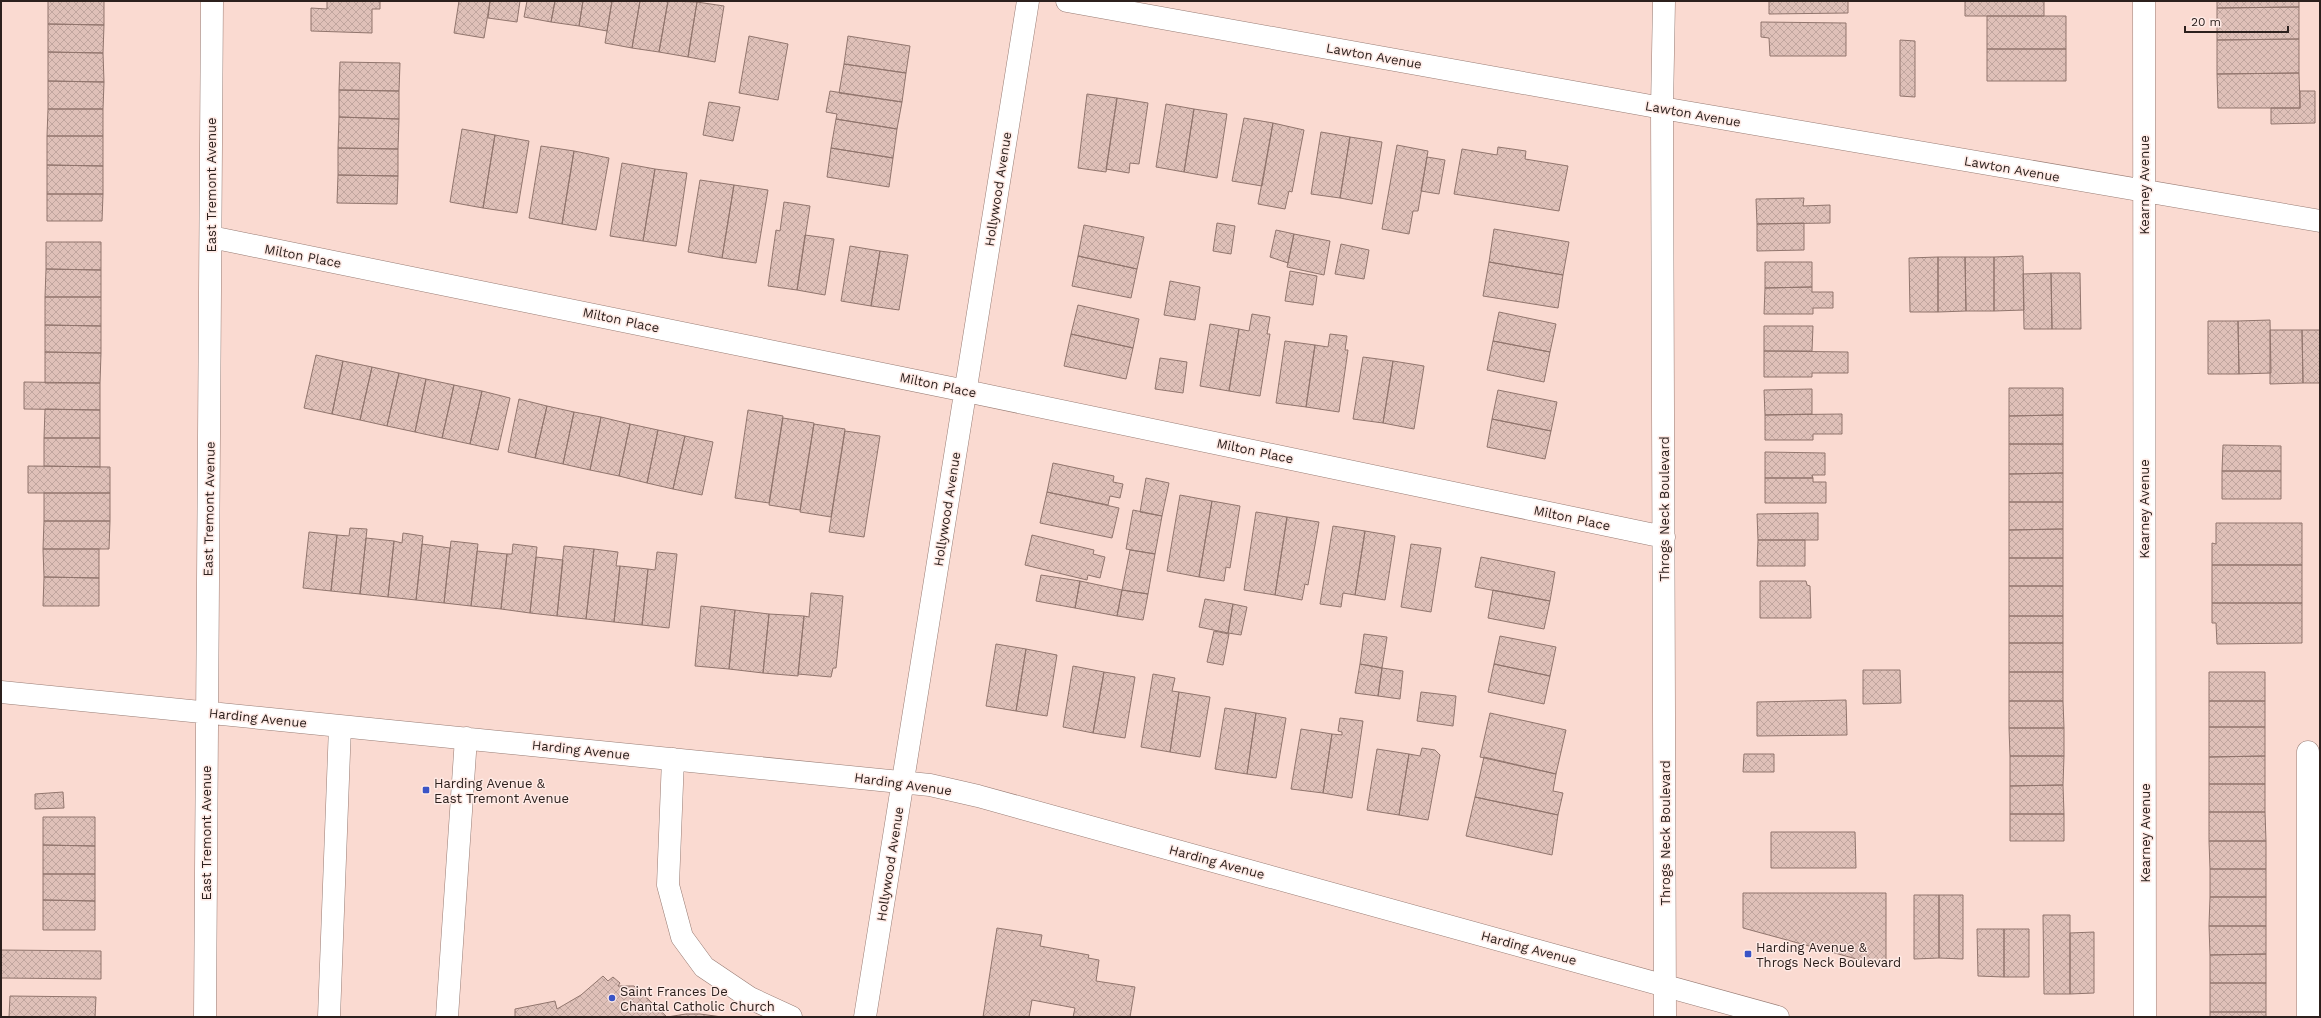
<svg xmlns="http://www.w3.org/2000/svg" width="2321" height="1018" font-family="'Work Sans',sans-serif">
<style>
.building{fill:url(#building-cross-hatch);stroke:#91756d}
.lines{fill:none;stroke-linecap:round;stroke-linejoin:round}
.minor-casing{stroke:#987c74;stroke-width:23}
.minor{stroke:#fff;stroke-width:22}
.poi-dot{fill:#3a54c6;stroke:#feeae5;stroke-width:1.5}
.labels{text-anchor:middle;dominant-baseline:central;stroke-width:3;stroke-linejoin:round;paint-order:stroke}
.street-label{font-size:13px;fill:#2c201d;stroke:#feeae5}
.poi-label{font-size:13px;fill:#2c201d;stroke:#feeae5;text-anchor:start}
</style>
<defs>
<pattern id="building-cross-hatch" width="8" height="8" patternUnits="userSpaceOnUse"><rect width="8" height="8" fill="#dfc0b8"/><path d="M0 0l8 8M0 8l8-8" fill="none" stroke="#c0a59e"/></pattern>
</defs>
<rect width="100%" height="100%" fill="#fadad1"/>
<!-- building -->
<path class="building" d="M48 1H104V25L48 24Z
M327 1H380V9H372V33L311 31V8L327 9Z
M459 1H490L484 38 454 33Z
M490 1H520L517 22 488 18Z
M527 1H555L551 22 524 17Z
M555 1H583L579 26 551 22Z
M583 1H612L607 31 579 26Z
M612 1H640L632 48 605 43Z
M640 1H668L659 52 632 48Z
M668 1 697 2 688 57 659 52Z
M1769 1H1848V13L1769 14Z
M1965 1H2044V16H1965Z
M2217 1H2299V7L2217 8Z
M697 2 724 6 715 62 688 57Z
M2299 7V39L2217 40V8Z
M1987 16H2066V49H1987Z
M1761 22 1846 23V56H1770L1769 38 1761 37Z
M48 24 104 25 103 53 48 52Z
M749 36 788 44 778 100 739 93Z
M848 36 910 46 906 73 844 64Z
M2299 39V73L2217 74V40Z
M1900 40 1915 41V97L1900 96Z
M1987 49H2066V81H1987Z
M48 52 103 53 104 82 48 81Z
M340 62 400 63 399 91 339 90Z
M844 64 906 73 902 102 839 93Z
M2299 73 2300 108H2218L2217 74Z
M48 81 104 82 103 109H48Z
M339 90 399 91V119L339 117Z
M830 91 902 102 897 129 836 119 837 114 826 112Z
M2300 91H2315V123L2271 124V108H2300Z
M1087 94 1117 98 1106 172 1078 168Z
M1117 98 1148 103 1139 164 1130 163 1129 173 1106 169Z
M709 102 740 107 733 141 703 135Z
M1166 104 1194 109 1184 172 1156 167Z
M48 109H103V136H47Z
M1194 109 1227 114 1217 178 1184 172Z
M339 117 399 119 398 149 338 148Z
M1244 118 1273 123 1262 186 1232 181Z
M836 119 897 129 893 158 831 148Z
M1273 123 1304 130 1292 192 1289 191 1285 209 1258 204Z
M462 129 495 135 483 208 450 202Z
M1321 132 1350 137 1340 198 1311 194Z
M495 135 529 141 517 213 483 208Z
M47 136H103V166L47 165Z
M1350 137 1382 142 1372 204 1340 198Z
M1397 145 1428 151 1418 211H1413L1409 234 1382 229Z
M541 146 574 151 562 224 529 218Z
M1498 147 1526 151 1525 159 1568 166 1559 211 1454 194 1462 149 1497 155Z
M338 148 398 149V176L338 175Z
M831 148 893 158 889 187 827 177Z
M574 151 609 158 596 230 562 224Z
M1427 157 1445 160 1439 194 1421 191Z
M622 163 655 169 643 241 610 236Z
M47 165 103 166V194H47Z
M655 169 687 173 676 246 643 241Z
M338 175 398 176 397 204 337 203Z
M700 180 734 185 722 258 688 252Z
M734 185 768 190 756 263 722 258Z
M47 194H103L102 221H47Z
M1804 198 1803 206 1830 205V223L1757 224 1756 199Z
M784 202 810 206 797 290 768 286 776 230 780 231Z
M1217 223 1235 226 1231 254 1213 251Z
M1804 223V250L1757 251V224Z
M1084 225 1144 237 1137 269 1078 256Z
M1494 229 1569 242 1563 275 1489 262Z
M1276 230 1294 234 1288 263 1270 257Z
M1294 234 1330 241 1324 275 1287 267Z
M805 235 834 239 825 295 797 290Z
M46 242H101V270L46 269Z
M1341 244 1369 250 1364 279 1335 274Z
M850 246 880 251 871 306 841 301Z
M880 251 908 255 899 310 871 306Z
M1078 256 1137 269 1131 298 1072 286Z
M2023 256 2024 310 1994 311V257Z
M1938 257V312H1910L1909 258Z
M1938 257H1965L1966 311 1938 312Z
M1965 257H1994V311H1966Z
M1489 262 1563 275 1558 308 1483 296Z
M1765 262H1812V287L1765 288Z
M46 269 101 270V297H45Z
M1290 271 1317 276 1313 305 1285 301Z
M2051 273 2052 329H2024L2023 274Z
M2051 273H2080L2081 329H2052Z
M1170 281 1200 287 1195 320 1164 315Z
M1812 287V292H1833V308H1813V314H1764L1765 288Z
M45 297H101V326L45 325Z
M1078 305 1139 319 1133 348 1071 334Z
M1499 312 1556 324 1550 352 1493 341Z
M1252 314 1270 317 1267 334H1270L1260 396 1229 391 1239 329 1249 331Z
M2270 320 2271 373 2239 374 2238 321Z
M2208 321H2238L2239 374H2208Z
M1210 324 1239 329 1229 391 1200 386Z
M45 325 101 326V353L45 352Z
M1764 326H1813L1812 351H1764Z
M2270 330H2302L2303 383 2270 384Z
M2302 330H2320V383H2303Z
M1071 334 1133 348 1126 379 1064 366Z
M1330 334 1347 336 1345 350H1348L1339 412 1306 407 1315 345 1328 347Z
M1285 341 1315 345 1306 407 1276 403Z
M1493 341 1550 352 1544 382 1487 370Z
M1764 351 1848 352V373H1812V377H1764Z
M45 352 101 353 100 383H45Z
M316 355 343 361 332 414 304 408Z
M1363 357 1393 361 1383 423 1353 419Z
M1160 358 1187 362 1183 393 1155 389Z
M343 361 372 367 360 420 332 414Z
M1393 361 1424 366 1414 429 1383 423Z
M372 367 399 373 387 426 360 420Z
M399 373 426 379 415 432 387 426Z
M426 379 454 385 442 438 415 432Z
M24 382 100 383V410L24 409Z
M454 385 482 391 470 444 442 438Z
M2009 388H2063V415L2009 416Z
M1812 389V414L1765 415 1764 390Z
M1498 390 1557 402 1551 431 1492 419Z
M482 391 510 398 498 450 470 444Z
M519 399 547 406 535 458 508 452Z
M547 406 574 412 563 464 535 458Z
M45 409 100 410V438H44Z
M748 410 783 416 769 503 735 498Z
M574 412 601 417 590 470 563 464Z
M1842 414V434H1813V440H1765V415Z
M2063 415V444H2009V416Z
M601 417 630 424 619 476 590 470Z
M783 418 814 423 800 510 769 505Z
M1492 419 1551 431 1545 459 1487 447Z
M630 424 658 430 647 483 619 476Z
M814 424 845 429 831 517 800 512Z
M658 430 685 436 673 489 647 483Z
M845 431 880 436 864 537 829 532Z
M685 436 713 442 702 495 673 489Z
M44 438H100V467L44 466Z
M2009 444H2063V473L2009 474Z
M2223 445 2281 446V471H2222Z
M1765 452 1825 453V475H1812L1813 478H1765Z
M1053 463 1114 476 1113 482 1123 484 1120 498 1110 496 1108 505 1047 492Z
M28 466 110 467V493H28Z
M2222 471H2281V499H2222Z
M2063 473V502H2009V474Z
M1146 478 1169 483 1162 516 1140 512Z
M1765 478H1813V482H1826V503H1765Z
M1047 492 1119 508 1112 538 1040 523Z
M44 493H110V521H44Z
M1180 495 1212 501 1199 577 1167 571Z
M1212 501 1240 506 1230 568 1226 567 1224 581 1199 577Z
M2009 502H2063V529L2009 530Z
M1133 510 1162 516 1155 554 1126 549Z
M1256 512 1287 517 1275 595 1244 590Z
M1818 513V540H1758L1757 514Z
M1287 517 1319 522 1308 585 1305 584 1302 600 1275 595Z
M44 521H110L109 549H43Z
M2216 523H2302V565H2212V543L2216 544Z
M1333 526 1365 531 1355 595 1343 593 1341 607 1320 604Z
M350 528 367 529 360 594 331 591 337 535 349 536Z
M2063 529V558H2009V530Z
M1365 531 1395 536 1385 600 1355 595Z
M309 532 337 535 331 591 303 588Z
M403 533 423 536 416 600 388 597 394 541 402 543Z
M1032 535 1094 550 1093 554 1105 557 1100 578 1088 575 1087 580 1025 565Z
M366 538 394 541 388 597 360 594Z
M1758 540H1805V566H1757Z
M451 541 478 544 471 606 444 603Z
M422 544 450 548 444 603 416 600Z
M513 544 537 547 530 613 501 609 507 554H512Z
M1411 544 1441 548 1431 612 1401 607Z
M564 546 594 549 586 619 557 616Z
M43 549H99V578L44 577Z
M594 549 618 552 616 566H620L614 622 586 619Z
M1130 550 1155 554 1148 594 1122 590Z
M477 551 507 554 501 609 471 606Z
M657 552 677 554 669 628 642 625 648 569 655 570Z
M536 557 563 560 557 616 530 613Z
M1481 557 1555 572 1550 601 1475 587Z
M2009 558H2063V586H2009Z
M2212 565H2302V603H2212Z
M620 566 648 569 642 625 614 622Z
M1041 575 1080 581 1075 608 1036 601Z
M44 577 99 578V606H43Z
M1080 581 1122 590 1117 616 1075 608Z
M1760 581H1806L1807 585 1810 586 1811 618H1760Z
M2009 586H2063V616H2009Z
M1122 590 1148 594 1143 620 1117 616Z
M1493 590 1550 601 1544 629 1488 618Z
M811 593 843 596 836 668H833L831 677 798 674 804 616 809 617Z
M1205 599 1233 604 1228 633 1199 627Z
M2212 603H2302V643L2217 644 2216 623H2212Z
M1233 604 1247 607 1241 635 1228 633Z
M701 606 735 610 729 669 695 666Z
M735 610 769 614 763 673 729 669Z
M769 614 804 616 798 676 763 673Z
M2009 616H2063V643H2009Z
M1214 631 1229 634 1223 665 1207 662Z
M1364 634 1387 637 1382 668 1360 664Z
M1500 636 1556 647 1550 676 1494 664Z
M2009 643H2063V672H2009Z
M996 644 1026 649 1016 711 986 706Z
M1026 649 1057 655 1047 716 1016 711Z
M1360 664 1382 668 1378 696 1355 693Z
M1494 664 1550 676 1544 704 1488 692Z
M1073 666 1104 672 1093 733 1063 727Z
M1382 668 1403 671 1400 699 1378 696Z
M1863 670H1900L1901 703 1863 704Z
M1104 672 1135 677 1125 738 1093 733Z
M2009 672H2063V701H2009Z
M2209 672H2265V701H2209Z
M1153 674 1175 678 1172 691 1179 692 1170 752 1141 747Z
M1179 692 1210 697 1200 757 1170 752Z
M1421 692 1456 696 1453 726 1417 721Z
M1846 700 1847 735 1757 736V702Z
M2009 701H2063L2064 728H2009Z
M2209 701H2265V727H2209Z
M1225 708 1256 713 1247 774 1215 769Z
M1256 713 1286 718 1276 778 1247 774Z
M1490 713 1566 730 1556 774 1480 757Z
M1340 718 1363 721 1352 798 1323 793 1332 734 1342 735V732L1338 731Z
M2209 727H2265V756L2209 757Z
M2009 728H2064V756H2010Z
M1301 729 1332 734 1323 793 1291 789Z
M1422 748 1435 750 1440 755 1428 820 1399 815 1409 754 1420 756Z
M1377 749 1409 754 1399 815 1367 810Z
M1744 754H1774V772H1743Z
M2010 756H2064L2063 785 2010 786Z
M2265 756V784H2209V757Z
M1484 757 1556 774 1553 791 1563 793 1558 815 1475 797Z
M2209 784H2265V812H2209Z
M2063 785 2064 814H2010V786Z
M63 792 64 808 35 809V794Z
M1475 797 1558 815 1552 855 1466 836Z
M2209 812H2265L2266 841H2209Z
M2010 814H2064V841H2010Z
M43 817H95V846L43 845Z
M1771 832H1855L1856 868H1771Z
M2209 841H2266V869H2210Z
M43 845 95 846V874H43Z
M2210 869H2266V897H2210Z
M43 874H95V901L43 900Z
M1743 893H1886V967L1743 928Z
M1914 895H1939V958L1914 959Z
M1939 895H1963V959L1939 958Z
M2210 897H2266V926H2209Z
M43 900 95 901V930H43Z
M2043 915H2070V994H2044Z
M2209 926H2266V954L2210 955Z
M997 928 1042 935 1040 946 1089 955 1088 958 1099 960 1096 981 1135 987 1130 1017H1073L1075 1008 1032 1000 1029 1017H983Z
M1977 929H2004V977L1978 976Z
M2004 929H2029V977H2004Z
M2094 932V993L2070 994V933Z
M1 950 101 951V979L1 978Z
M2266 954V983H2210V955Z
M603 976 608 981 613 977 620 983 618 986H634L667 1017H515V1009L555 1001 557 1009 581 995Z
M2210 983H2266V1012H2210Z
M10 996 96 997 95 1017H9Z
M2210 1012H2266V1017H2210Z
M686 1014H700L722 1017H667Z"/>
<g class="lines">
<defs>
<path id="minor" d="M1067 1 1662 108 2320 221
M1664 1 1662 108 1665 1017
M2144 1 2145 1017
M211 237 966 391 1664 537
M1 692 930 785 978 796 1778 1017
M2308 752V1017
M673 759 668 885 682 937 704 967 750 998 791 1017
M205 1017 212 1
M329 1017 340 726
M447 1017 466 738
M865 1017 1028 1"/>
</defs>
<!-- minor casing -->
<use href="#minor" class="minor-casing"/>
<!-- minor -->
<use href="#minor" class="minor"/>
</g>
<!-- markers -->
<g class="poi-dot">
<rect x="422" y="786" width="8" height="8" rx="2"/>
<rect x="1744" y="950" width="8" height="8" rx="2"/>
<circle cx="612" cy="998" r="4"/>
</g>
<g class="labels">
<!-- street labels -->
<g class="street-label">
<text transform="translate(1374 56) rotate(10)">Lawton Avenue</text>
<text transform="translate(1693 114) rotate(10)">Lawton Avenue</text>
<text transform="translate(2012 169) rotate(10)">Lawton Avenue</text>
<text transform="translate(211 185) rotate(-90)">East Tremont Avenue</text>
<text transform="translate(2144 185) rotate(-90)">Kearney Avenue</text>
<text transform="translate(998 189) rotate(-81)">Hollywood Avenue</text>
<text transform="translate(303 256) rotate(11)">Milton Place</text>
<text transform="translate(621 320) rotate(12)">Milton Place</text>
<text transform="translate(938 385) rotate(12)">Milton Place</text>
<text transform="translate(1255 451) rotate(12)">Milton Place</text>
<text transform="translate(209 509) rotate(-89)">East Tremont Avenue</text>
<text transform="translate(947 509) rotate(-81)">Hollywood Avenue</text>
<text transform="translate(1664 509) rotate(-90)">Throgs Neck Boulevard</text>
<text transform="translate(2144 509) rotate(-90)">Kearney Avenue</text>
<text transform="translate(1572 518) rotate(12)">Milton Place</text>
<text transform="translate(258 718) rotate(6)">Harding Avenue</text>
<text transform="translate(581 750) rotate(6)">Harding Avenue</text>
<text transform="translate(903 784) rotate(8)">Harding Avenue</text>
<text transform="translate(206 833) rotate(-90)">East Tremont Avenue</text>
<text transform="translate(1665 833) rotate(-90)">Throgs Neck Boulevard</text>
<text transform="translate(2145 833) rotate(-90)">Kearney Avenue</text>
<text transform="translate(1217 862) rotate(15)">Harding Avenue</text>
<text transform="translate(890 864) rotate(-81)">Hollywood Avenue</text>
<text transform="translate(1529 948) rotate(15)">Harding Avenue</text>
</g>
<!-- poi labels -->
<g class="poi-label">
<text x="434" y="783">Harding Avenue &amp;<tspan x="434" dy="15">East Tremont Avenue</tspan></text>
<text x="1756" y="947">Harding Avenue &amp;<tspan x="1756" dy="15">Throgs Neck Boulevard</tspan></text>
<text x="620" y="991">Saint Frances De<tspan x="620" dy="15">Chantal Catholic Church</tspan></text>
</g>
</g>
<!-- border -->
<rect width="2321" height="1018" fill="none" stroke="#2c201d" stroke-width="4"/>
<!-- scale -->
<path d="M2185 26v6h103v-6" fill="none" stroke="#2c201d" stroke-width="2"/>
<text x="2191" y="26" font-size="12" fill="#2c201d" stroke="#feeae5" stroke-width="3" paint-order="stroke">20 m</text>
</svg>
